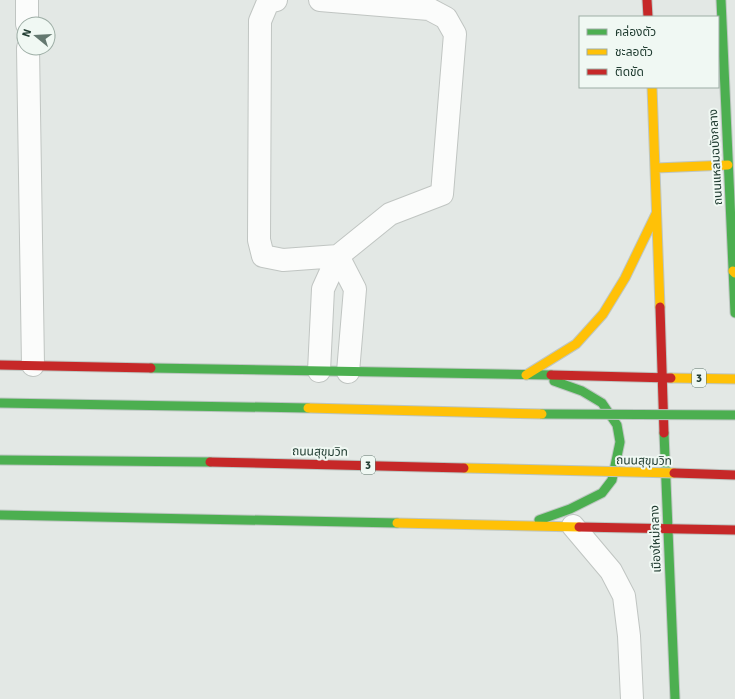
<svg xmlns="http://www.w3.org/2000/svg" width="735" height="699" font-family="Signika,'Noto Sans Thai',sans-serif">
<style>
.lines{fill:none;stroke-linecap:round;stroke-linejoin:round}
.street-casing{stroke:#c0c5c2;stroke-width:24}
.fast-casing{stroke:#bec6c2;stroke-width:11}
.slow-casing{stroke:#bec6c2;stroke-width:11}
.jam-casing{stroke:#bec6c2;stroke-width:11}
.street{stroke:#fbfcfb;stroke-width:22}
.fast{stroke:#4caf50;stroke-width:9}
.slow{stroke:#ffc107;stroke-width:9}
.jam{stroke:#c62828;stroke-width:9}
.fast-bridge-casing{stroke:#bbc5c1;stroke-width:11;stroke-linecap:butt}
.slow-bridge-casing{stroke:#bbc5c1;stroke-width:11;stroke-linecap:butt}
.jam-bridge-casing{stroke:#bbc5c1;stroke-width:11;stroke-linecap:butt}
.fast-bridge{stroke:#4caf50;stroke-width:9}
.slow-bridge{stroke:#ffc107;stroke-width:9}
.jam-bridge{stroke:#c62828;stroke-width:9}
.labels{text-anchor:middle;dominant-baseline:central;stroke-width:4;stroke-linejoin:round;paint-order:stroke}
.shield{fill:#f0f8f3;stroke:#5e746b;stroke-width:1}
.shield-label{font-size:11px;font-weight:bold;fill:#203c31}
.street-label{font-size:12px;fill:#203c31;stroke:#f0f8f3}
</style>
<rect width="100%" height="100%" fill="#e3e8e5"/>
<g class="lines">
<defs>
<path id="street" d="M27 0V24
M276 0 268 2 260 21 259 240 263 256 283 260 338 256
M28 48 33 365
M338 256 355 289 348 372
M319 371 323 289 338 256 390 214 442 194 455 34 446 18 429 9 320 0
M573 526 611 571 624 596 629 636 632 699"/>
<path id="fast" d="M721 0 735 313
M151 368 551 375
M664 433 675 699
M0 515 397 523
M539 520 570 509 602 493 612 480 620 442 617 425 602 403 582 391 554 381"/>
<path id="slow" d="M652 87 660 307
M656 168 728 165
M733 271 735 273
M526 375 576 344 603 314 625 278 656 214
M671 378 735 379
M397 523 579 527"/>
<path id="jam" d="M647 0 648 17
M660 307 664 433
M0 365 151 368
M551 375 671 378
M579 527 735 530"/>
</defs>
<!-- street casing -->
<use href="#street" class="street-casing"/>
<!-- fast casing -->
<use href="#fast" class="fast-casing"/>
<!-- slow casing -->
<use href="#slow" class="slow-casing"/>
<!-- jam casing -->
<use href="#jam" class="jam-casing"/>
<!-- street -->
<use href="#street" class="street"/>
<!-- fast -->
<use href="#fast" class="fast"/>
<!-- slow -->
<use href="#slow" class="slow"/>
<!-- jam -->
<use href="#jam" class="jam"/>
<defs>
<path id="fast-bridge" d="M0 403 308 408
M542 414 735 415
M0 460 210 462"/>
<path id="slow-bridge" d="M308 408 542 414
M464 468 674 473"/>
<path id="jam-bridge" d="M210 462 464 468
M674 473 735 475"/>
</defs>
<!-- fast-bridge casing -->
<use href="#fast-bridge" class="fast-bridge-casing"/>
<!-- slow-bridge casing -->
<use href="#slow-bridge" class="slow-bridge-casing"/>
<!-- jam-bridge casing -->
<use href="#jam-bridge" class="jam-bridge-casing"/>
<!-- fast-bridge -->
<use href="#fast-bridge" class="fast-bridge"/>
<!-- slow-bridge -->
<use href="#slow-bridge" class="slow-bridge"/>
<!-- jam-bridge -->
<use href="#jam-bridge" class="jam-bridge"/>
</g>
<g class="labels">
<!-- shield labels -->
<g class="shield">
<rect x="692" y="369" width="14" height="18" rx="3"/>
<rect x="361" y="456" width="14" height="18" rx="3"/>
</g>
<g class="shield-label">
<text x="699" y="378">3</text>
<text x="368" y="465">3</text>
</g>
<!-- street labels -->
<g class="street-label">
<text transform="translate(716 157) rotate(-93)">ถนนแหลมฉบังกลาง</text>
<text transform="translate(320 452) rotate(1)">ถนนสุขุมวิท</text>
<text transform="translate(644 461) rotate(1)">ถนนสุขุมวิท</text>
<text transform="translate(656 539) rotate(-92)">เมืองใหม่กลาง</text>
</g>
</g>
<!-- legend -->
<rect x="579" y="16" width="140" height="72" fill="#f0f8f3" stroke="#9dada5"/>
<rect x="587" y="29" width="20" height="6" fill="#4caf50" stroke="#9dada5"/>
<text x="615" y="36" font-size="12" fill="#203c31">คล่องตัว</text>
<rect x="587" y="49" width="20" height="6" fill="#ffc107" stroke="#9dada5"/>
<text x="615" y="56" font-size="12" fill="#203c31">ชะลอตัว</text>
<rect x="587" y="69" width="20" height="6" fill="#c62828" stroke="#9dada5"/>
<text x="615" y="76" font-size="12" fill="#203c31">ติดขัด</text>
<!-- north arrow -->
<g transform="translate(36 36) rotate(288)"><circle r="19" fill="#f0f8f3" stroke="#9dada5"/>
<path d="M0-3L7 15L0 10L-7 15Z" fill="#647870"/>
<text y="-6" font-size="11" font-weight="bold" text-anchor="middle" fill="#203c31">N</text>
</g>
</svg>
